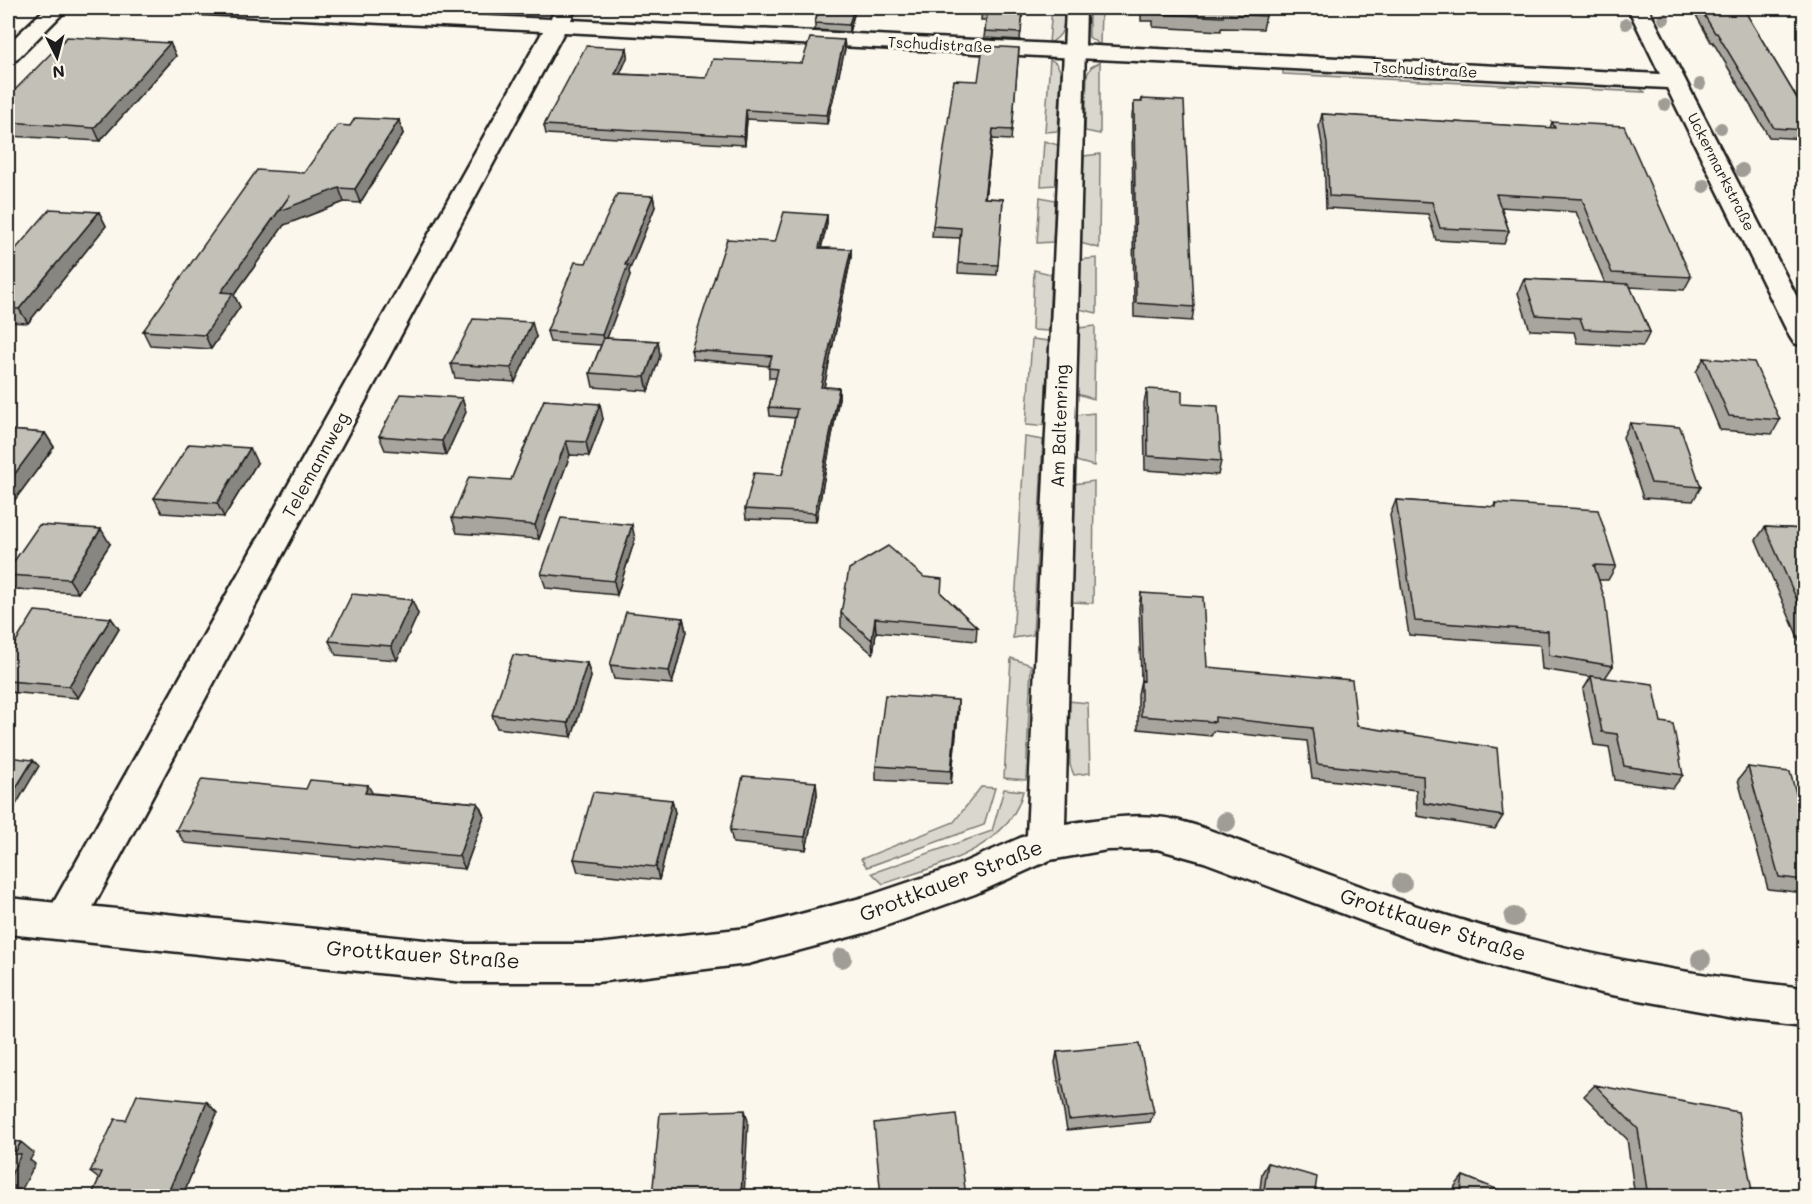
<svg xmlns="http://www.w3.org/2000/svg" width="1812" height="1204" font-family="Mali,sans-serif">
<rect width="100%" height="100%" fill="#fbf7ec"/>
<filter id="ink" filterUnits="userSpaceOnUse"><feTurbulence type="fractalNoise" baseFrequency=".0167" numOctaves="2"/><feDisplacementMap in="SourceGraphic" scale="12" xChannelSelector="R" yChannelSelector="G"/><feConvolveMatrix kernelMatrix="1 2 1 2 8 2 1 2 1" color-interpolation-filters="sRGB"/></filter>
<g filter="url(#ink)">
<path fill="#dad7ce" stroke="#7b7a75" stroke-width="1.5" d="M1052,8H1065C1064,23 1066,36 1049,43Z
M1089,8H1101L1100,45L1089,37Z
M1050,59L1057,64L1061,73L1058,131L1045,132Z
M1100,62V134L1085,131L1087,75L1091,67Z
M1283,67L1636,86L1645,92L1283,74Z
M1044,141L1058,145L1056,185L1041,186Z
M1100,154L1099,248L1080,243L1084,156Z
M1040,197L1055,200L1053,242L1037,243Z
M1097,258V313L1079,309V260Z
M1034,270L1051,274L1049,331L1032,330Z
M1095,326L1094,399L1077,394L1079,328Z
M1032,339L1049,341L1044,424L1038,426L1026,425Z
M1094,413V466L1076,461L1077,415Z
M1025,437L1043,440L1033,635L1013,638Z
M1094,481L1093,603L1071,602L1074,484Z
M1011,658L1031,665L1026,780L1004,778Z
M1068,701L1088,703L1090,773L1074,775L1070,765Z
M981,787L995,788L984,825L867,867L861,859L954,822Z
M1004,789L1023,791C1009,851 934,866 883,884L872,873L992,831Z"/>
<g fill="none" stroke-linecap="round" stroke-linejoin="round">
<defs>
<path id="street" d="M46,8H68L16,60L8,61V44Z
M194,8H320L550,19L557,8H575L571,20L1660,74L1628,8H1648L1804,311V346L1794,343L1790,337L1667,88L564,32L78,935L64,940L50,935L44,922L50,909L543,31L204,14L197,12Z"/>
<path id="secondary" d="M1066,8H1086L1065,824C1095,820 1126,814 1156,817C1186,819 1222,835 1251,846C1312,868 1373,892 1435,912C1554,950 1680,974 1804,988V1026L1750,1020L1601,993L1520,973L1435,948L1204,862L1157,849L1107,850L1050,860L975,894L868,932L748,964L597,982H464L8,934V898L464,944H597L748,928L868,896L951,868L1027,835Z"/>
</defs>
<use href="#street" stroke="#1c1c1c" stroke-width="5"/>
<use href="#secondary" stroke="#1c1c1c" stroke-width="5"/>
<use href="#street" fill="#fbf7ec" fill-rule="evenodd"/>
<use href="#secondary" fill="#fbf7ec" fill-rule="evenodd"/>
</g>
<g fill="#a09d97">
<circle cx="1664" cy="19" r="6"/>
<circle cx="1626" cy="24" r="6"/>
<circle cx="1700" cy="84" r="6"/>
<circle cx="1665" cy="105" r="6"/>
<circle cx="1721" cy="128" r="6"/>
<circle cx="1742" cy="170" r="7"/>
<circle cx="1704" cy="186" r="7"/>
<circle cx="1226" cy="822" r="10"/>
<circle cx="1402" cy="883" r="10"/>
<circle cx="1514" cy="917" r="10"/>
<circle cx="842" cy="958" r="10"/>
<circle cx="1701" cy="959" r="10"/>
</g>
<path fill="#a8a59e" stroke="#1c1c1c" stroke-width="1.5" d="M819,8H856L849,32L815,30V23Z
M982,8H1023L1020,40L984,38L986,20H981Z
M1137,8H1265L1266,16L1263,29L1221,28V31L1153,27V21H1141V9Z
M1692,8H1743L1804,110V139L1769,137L1713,42H1711Z
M844,40L845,49L827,124L747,119L745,145L546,134L544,125L627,48L628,56L620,74L706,78L802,63Z
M170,43L176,56L100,141L8,136V97Z
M1019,48L1011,140L992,139L985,198L1003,199L997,275L958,273L960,238L932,237L933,226Z
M1142,99L1194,307L1192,321L1134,317L1132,116L1134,102H1141Z
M1322,114L1550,128L1552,122L1691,277L1684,290L1630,287L1650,332L1643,346L1577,343L1574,332L1530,330L1518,293L1524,279L1605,283L1576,212L1501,207L1509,231L1504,244L1436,240L1428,214L1326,208L1324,156L1319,126Z
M399,120L403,134L360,203L344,202L284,225L234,295L240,307L211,349L150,345L143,331L304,173L350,126Z
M653,196L655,207L629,271L630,276L607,338L658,341L660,356L648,391L593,387L590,373L601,345L550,342L547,331L586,263Z
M99,212L106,226L28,323L8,322V258Z
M827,215V224L821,248L851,249V258L824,387L839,388V398L816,522L746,519L745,509L782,475L795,418L770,416L769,407L776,378H769V366L693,359L691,350L775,242Z
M536,337L515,382L455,378L451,364Z
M1704,358L1780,420L1772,434L1720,430L1696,372Z
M1147,389L1182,404L1221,461L1218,475L1145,470L1144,403Z
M462,398L466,412L446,455L385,450L379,436Z
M544,400L603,419L589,456L570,455L539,539L457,533L452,518L511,480Z
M1630,423L1701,487L1693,501L1643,498L1623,437Z
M8,430L45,433L54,447L14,501L8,500Z
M257,463L224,517L162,513L154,498Z
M1396,500L1494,507L1495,503L1616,566L1608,580H1599L1613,666L1605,678L1661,722L1683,775L1673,788L1615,780L1609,747L1594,745L1583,690L1591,677L1542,669L1540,645L1409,635L1390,515Z
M1765,527L1804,529V651L1756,540Z
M635,539L617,595L546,588L541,574Z
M110,544L78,593L15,589L8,579V570Z
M1141,593L1207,667L1357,726L1503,816L1495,829L1417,816L1416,790L1312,778L1307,741L1213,731L1211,736L1138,729V694L1141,680L1139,607Z
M942,594L977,627L976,641L876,632L873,654L841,627V613Z
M412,600L418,614L397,660L336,655L329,641Z
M111,618L119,629L78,698L8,692V654Z
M683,618L686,632L672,684L614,679L610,665Z
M587,663L591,677L572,737L497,728L492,715Z
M958,714L951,784L876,780V766Z
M1748,767L1798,800L1804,801V893L1768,889L1738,780Z
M816,782L817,795L806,850L733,843L730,830Z
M372,793L478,803L484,816L465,869L185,843L176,830Z
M672,800L675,813L659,880L578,872L574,859Z
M1057,1052L1154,1112L1150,1122L1067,1130L1055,1063Z
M1595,1085L1753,1197H1635L1627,1139L1584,1096Z
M207,1102L217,1113L182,1197H91L99,1179L90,1172L126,1120Z
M1268,1163L1314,1197H1259L1262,1173Z
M1463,1176L1516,1197H1453L1455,1186Z"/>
<path fill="#888681" stroke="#1c1c1c" stroke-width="1.5" d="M854,8H856L849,32V25Z
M844,40L845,49L827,124V115Z
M170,43L176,56L100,141L94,128Z
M627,48L628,56L616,83L615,74Z
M746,110L747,119L745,145L744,136Z
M399,120L403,134L360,203L355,189Z
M993,129L992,139L984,208V198Z
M339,188L344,202L284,225L234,295L240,307L211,349L205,335L221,292L290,195Z
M653,196L655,207L629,271L630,276L604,346L602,335L625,265Z
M99,212L106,226L28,323L19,309Z
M827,215V224L819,257V248Z
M851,249V258L822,397L821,387Z
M532,322L536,337L515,382L511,368Z
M658,341L660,356L648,391L645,377Z
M839,388V398L816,522L815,513Z
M462,398L466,412L446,455L442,441Z
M600,404L603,419L589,456L586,442Z
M45,433L54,447L14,501L8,491V483Z
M566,441L570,455L539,539L535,525Z
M250,448L257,463L224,517L217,503Z
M632,525L635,539L617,595L614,581Z
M101,529L110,544L78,593L69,579Z
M412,600L418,614L397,660L391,646Z
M111,618L119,629L78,698L69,686Z
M683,618L686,632L672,684L669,671Z
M875,618L876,632L873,654L872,640Z
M587,663L591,677L572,737L568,723Z
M958,700V714L951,784V771Z
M33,760L39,766L8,818V801Z
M816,782L817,795L806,850L805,837Z
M368,785L375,798L365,793Z
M672,800L675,813L659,880L656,867Z
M478,803L484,816L465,869L459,856Z
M207,1102L217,1113L182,1197H166Z
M745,1110L748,1121L744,1197H741Z
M21,1142L34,1153L30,1160L35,1164L18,1197H8V1181L14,1154Z"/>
<path fill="#c3c0b8" stroke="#1c1c1c" stroke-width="1.5" d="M819,8H854L849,25L815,23Z
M982,8H1023L1021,33L985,31L987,13H981Z
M1143,8H1265L1266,16L1223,14V17L1155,14V8Z
M1700,8H1743L1804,110V130L1774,128L1717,33H1715Z
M67,37L170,43L94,128L8,122V97Z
M810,38L844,40L827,115L746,110L744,136L544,125L586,46L627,48L615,74L706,78L713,59L802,63Z
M983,46L1019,48L1012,130L993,129L984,198L1003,199L998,265L958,263L961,228L933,226L954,80L978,81Z
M1142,99L1184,101L1194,307L1136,303L1134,102H1142Z
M1322,114L1555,128L1552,122L1624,126L1691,277L1612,273L1582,199L1496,194L1509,231L1440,228L1432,202L1329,196L1327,144Z
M355,118L399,120L355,189L339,188L279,211L290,195L221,292L233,293L205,335L143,331L257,170L304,173L338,125L350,126Z
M617,194L653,196L625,265H628L602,335L547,331L575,262L586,263Z
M50,209L99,212L19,309L8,308V258Z
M784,212L827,215L819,248L851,249L821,387L839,388L815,513L745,509L754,473L782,475L797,409L769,407L778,369L768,368L772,356L691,350L727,239L775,242Z
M1524,279L1629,284L1650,332L1584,329L1580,318L1536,315Z
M473,319L532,322L511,368L451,364Z
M604,338L658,341L645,377L590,373Z
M1704,358L1754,362L1780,420L1729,416Z
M1147,389L1182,391V404L1218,406L1221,461L1148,456Z
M401,394L462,398L442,441L379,436Z
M544,400L600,404L586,442L566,441L535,525L452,518L469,477L511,480Z
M1630,423L1680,427L1701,487L1651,483Z
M8,430L45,433L8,483Z
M189,444L250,448L217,503L154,498Z
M1396,500L1496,507L1495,503L1598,510L1616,566L1594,565L1605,600L1613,666L1549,655L1548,631L1415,621Z
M561,518L632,525L614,581L541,574Z
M39,525L101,529L69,579L8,575V570Z
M1765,527L1804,529V616Z
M888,546L924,577L942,579L941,593L977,627L875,618L872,640L841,613L849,569Z
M1141,593L1203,597L1207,667L1352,680L1357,726L1497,748L1503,816L1424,803L1423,776L1317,764L1312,728L1215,717V722L1141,716V680L1144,681Z
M352,594L412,600L391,646L329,641Z
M35,611L111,618L69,686L8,681V654Z
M626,612L683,618L669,671L610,665Z
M513,655L587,663L568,723L492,715Z
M1591,676L1653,684L1661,722L1673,724L1683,775L1624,766L1617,734L1602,732Z
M885,695L958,700L951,771L876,766Z
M8,757L33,760L8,801Z
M1748,767L1790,772L1798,800L1804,801V880L1779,877Z
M743,776L816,782L805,837L730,830Z
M202,779L306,789L310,780L368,785L365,793L478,803L459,856L176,830Z
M593,792L672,800L656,867L574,859Z
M1139,1044L1154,1112L1069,1120L1057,1052Z
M1595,1085L1738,1112L1753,1197H1648L1638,1129Z
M137,1095L207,1102L166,1197H91L102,1172H90L115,1119L126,1120Z
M745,1110L741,1197H652L660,1113Z
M956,1114L966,1197H881L874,1123Z
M8,1141L21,1142L14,1154H21L8,1181Z
M1268,1163L1317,1177L1314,1197H1263Z
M1463,1176L1516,1197H1460Z
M343,1192L379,1197H341Z"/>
</g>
<g text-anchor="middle" stroke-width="6" stroke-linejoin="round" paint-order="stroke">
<g font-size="15" fill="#1c1c1c" stroke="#fbf7ec">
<text transform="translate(940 45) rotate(3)" y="5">Tschudistraße</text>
<text transform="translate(1425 70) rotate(3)" y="5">Tschudistraße</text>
<text transform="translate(1721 172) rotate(63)" y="5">Uckermarkstraße</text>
</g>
<g font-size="18" fill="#1c1c1c" stroke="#fbf7ec">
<text transform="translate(1060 426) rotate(-88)" y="6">Am Baltenring</text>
<text transform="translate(316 465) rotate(-61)" y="6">Telemannweg</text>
</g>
<g font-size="21" fill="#1c1c1c" stroke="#fbf7ec">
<text transform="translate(951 881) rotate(-21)" y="7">Grottkauer Straße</text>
<text transform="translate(1433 925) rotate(18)" y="7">Grottkauer Straße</text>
<text transform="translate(423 955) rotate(4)" y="7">Grottkauer Straße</text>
</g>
</g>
<rect width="1812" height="1204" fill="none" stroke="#fbf7ec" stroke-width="30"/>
<rect x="15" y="15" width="1782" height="1174" fill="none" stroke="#1c1c1c" stroke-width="2" filter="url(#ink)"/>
<g transform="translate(57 57) rotate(174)" stroke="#fbf7ec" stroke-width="4.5" paint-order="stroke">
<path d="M0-4.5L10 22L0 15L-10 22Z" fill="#1c1c1c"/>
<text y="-9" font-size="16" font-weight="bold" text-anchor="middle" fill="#1c1c1c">N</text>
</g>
</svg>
